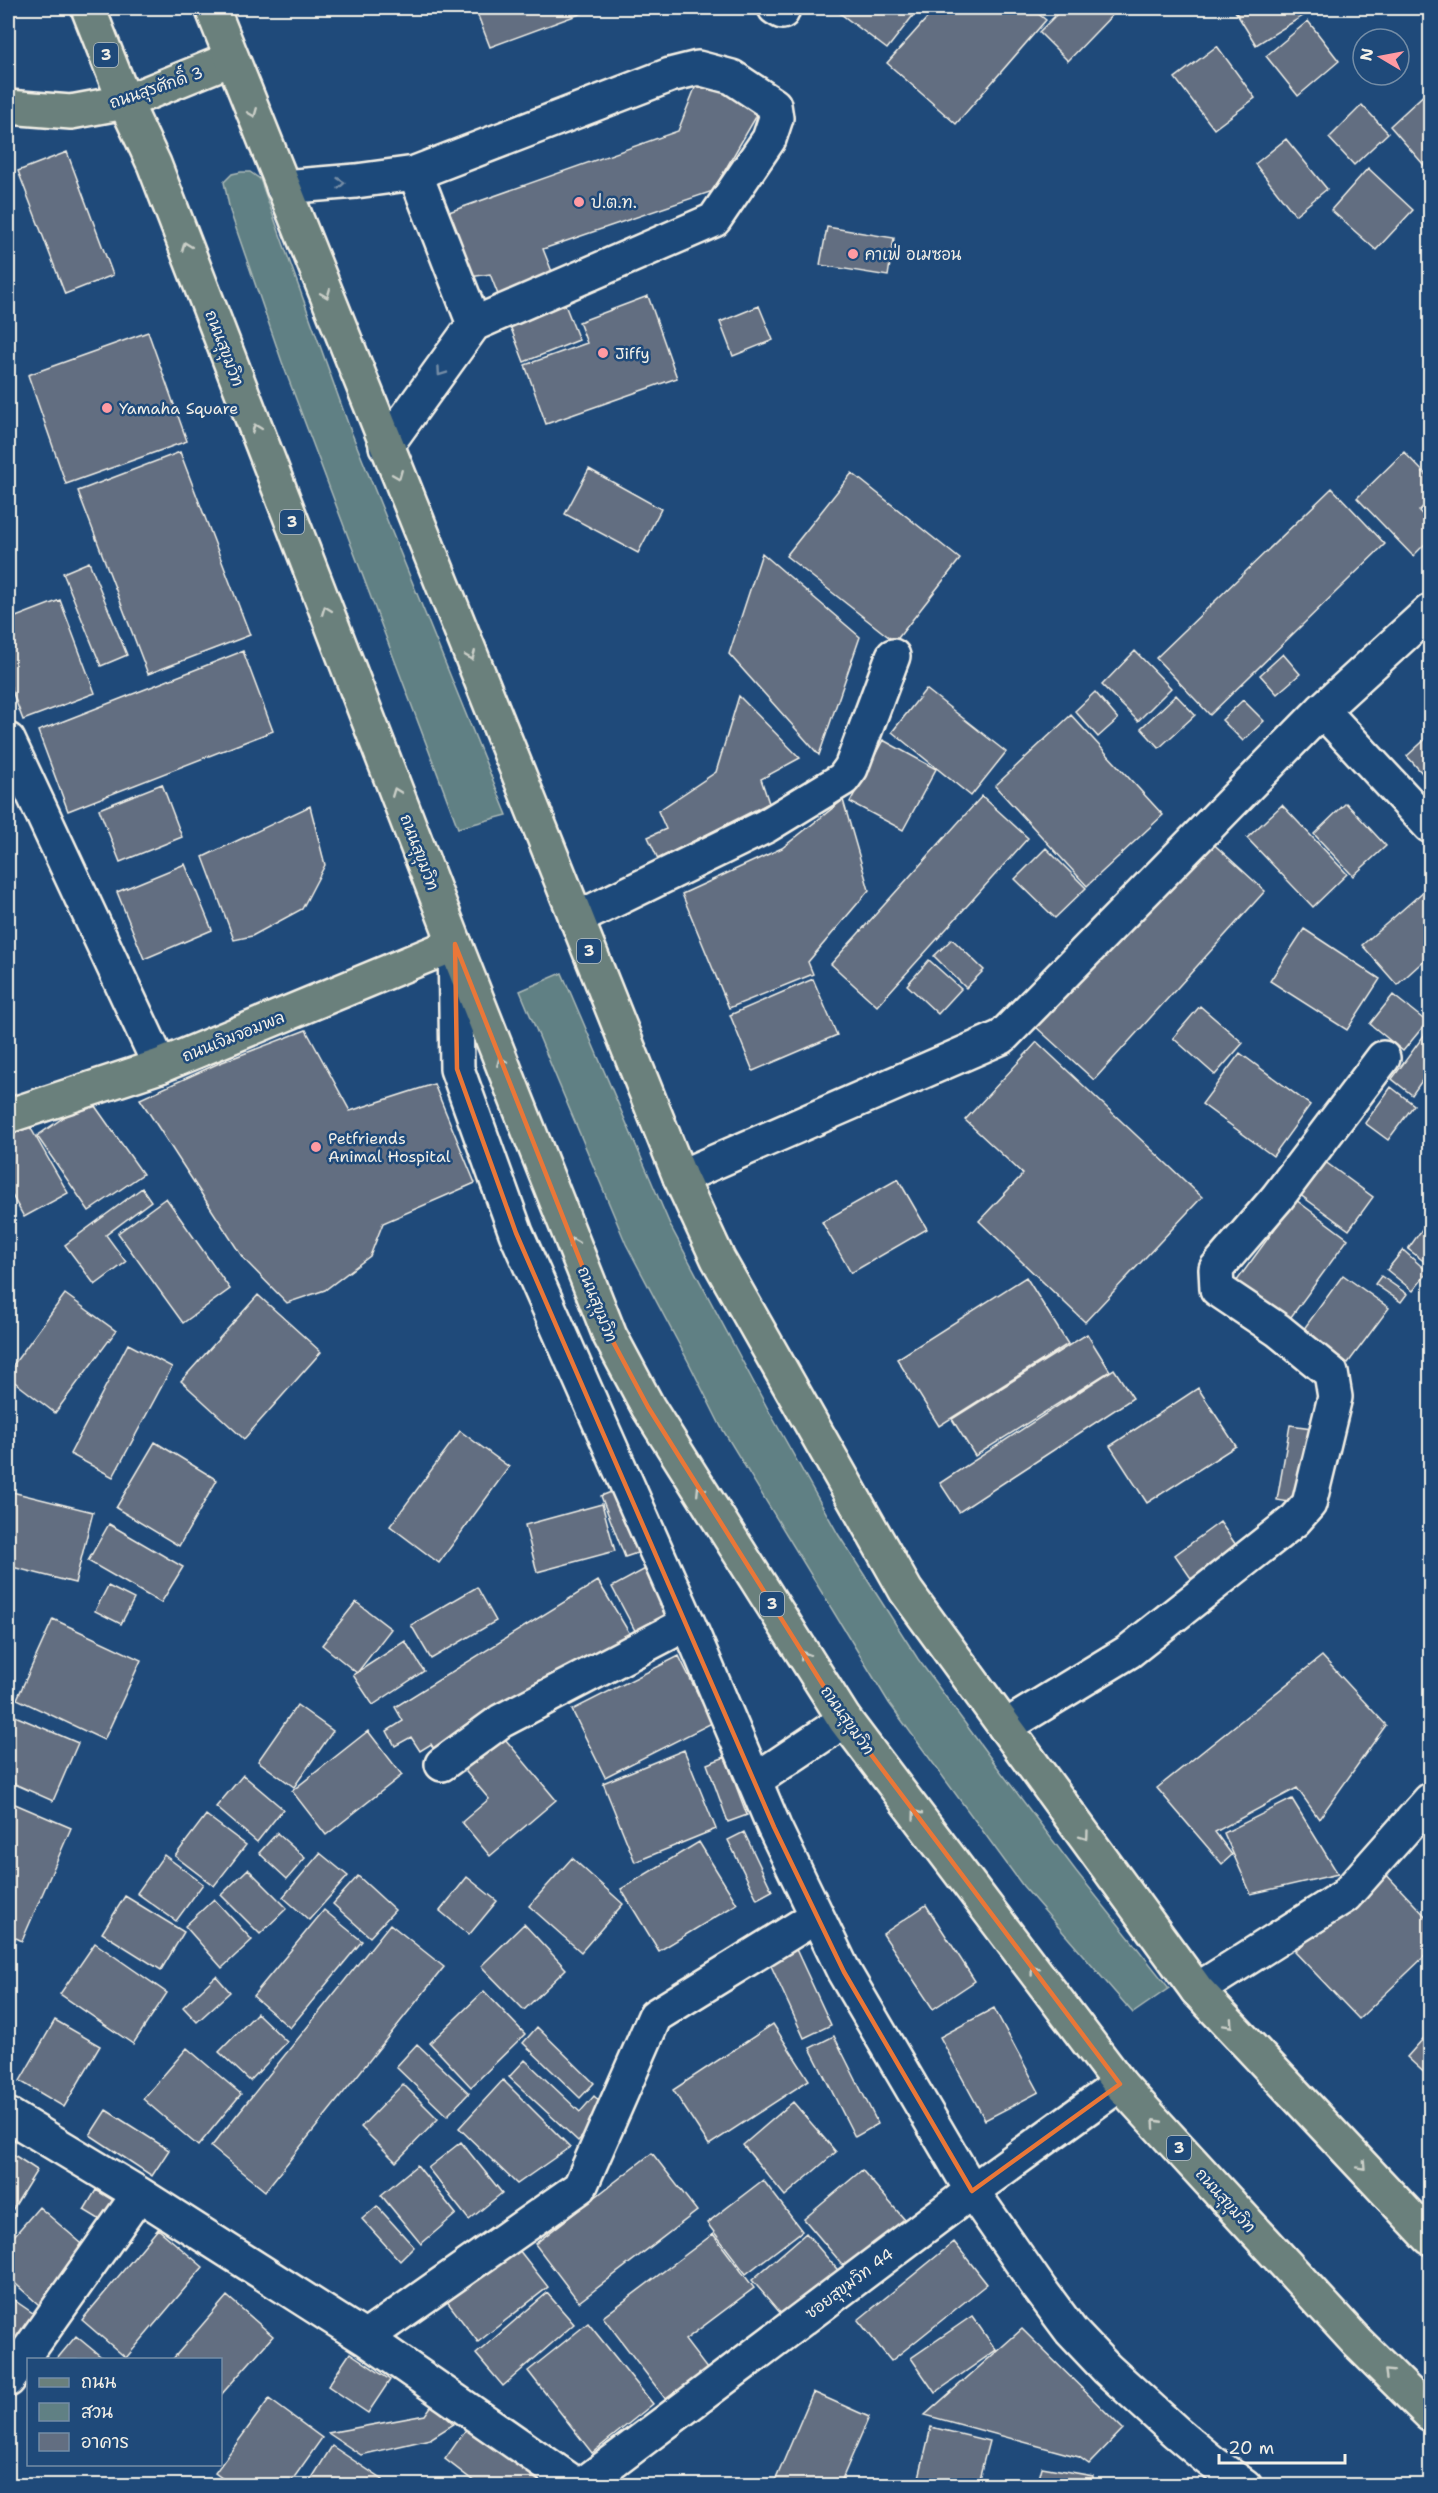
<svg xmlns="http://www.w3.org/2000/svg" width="1438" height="2493" font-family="'Shantell Sans','Playpen Sans Thai',sans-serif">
<rect width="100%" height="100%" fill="#1f4a7a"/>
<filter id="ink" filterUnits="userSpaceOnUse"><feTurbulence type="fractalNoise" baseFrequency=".0167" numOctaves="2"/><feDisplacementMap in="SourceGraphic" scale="12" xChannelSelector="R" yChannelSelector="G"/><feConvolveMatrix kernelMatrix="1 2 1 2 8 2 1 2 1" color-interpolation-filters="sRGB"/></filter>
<g filter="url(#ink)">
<path fill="#608084" stroke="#aab8b6" stroke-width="1.5" d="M241,172H250L260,179L350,429L507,815L458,828L282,362L230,211L224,182L232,174Z
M562,973L671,1227L770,1413L838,1534L918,1659L986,1752L1076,1871L1169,1988L1133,2013L1023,1886L889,1703L721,1427L689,1363L626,1244L520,991Z"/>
<path fill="#626e81" stroke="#f4f1e8" stroke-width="1.5" d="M475,8H596L490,47Z
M833,8H919L887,49Z
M936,8H1031L1046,20L956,124L887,63Z
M1063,8H1119L1068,61L1039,32Z
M1241,8H1302L1306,14L1256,45L1235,11Z
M1308,21L1339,61L1298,96L1266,56Z
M1217,46L1255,98L1214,129L1175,78Z
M708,55L771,91L713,191L543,249L579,340L524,362L490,274L470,277L446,213L678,131Z
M1430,89V172L1390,126Z
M1362,105L1388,133L1354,165L1329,138Z
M1286,139L1327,189L1295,215L1255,164Z
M67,152L113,275L65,294L18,171Z
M1368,168L1413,210L1376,250L1331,210Z
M827,227L894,238L888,276L820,265Z
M648,296L677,378L546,424L525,365L587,343L579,322Z
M759,306L773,340L733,356L720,322Z
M148,332L187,441L66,484L28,375Z
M180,452L250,635L148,674L78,491Z
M1404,452L1430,479V499L1419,511L1430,523V539L1413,556L1357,498Z
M589,469L661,509L638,553L565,514Z
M852,473L960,559L895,642L786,556Z
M1332,488L1385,544L1210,715L1156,658Z
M762,553L860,637L819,755L729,654Z
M89,562L127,655L101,666L63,573Z
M60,600L95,693L23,720L8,680V620Z
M243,651L273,731L68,811L38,731Z
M1135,651L1171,688L1138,721L1102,685Z
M1283,654L1300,674L1277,694L1260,675Z
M926,689L1006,752L971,796L892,732Z
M1095,692L1118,719L1098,737L1075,711Z
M1176,695L1195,715L1159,748L1141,728Z
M739,696L800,758L761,779L769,803L658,859L648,837L666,829L658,811L716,772Z
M1243,700L1264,721L1243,741L1222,720Z
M1071,715L1163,815L1087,886L995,786Z
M1430,735V782L1407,756Z
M883,740L936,769L903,830L850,802Z
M162,784L182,837L120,862L99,809Z
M982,796L1028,838L877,1006L831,964Z
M843,800L869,890L808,962L813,974L729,1008L682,894L782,848Z
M1346,803L1386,846L1353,876L1314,834Z
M1282,805L1347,874L1313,907L1247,838Z
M310,806L325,865L302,909L252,936L234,940L203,857Z
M1207,838L1265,891L1094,1080L1036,1027Z
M1046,848L1086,888L1055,918L1015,879Z
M185,864L212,930L144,959L117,892Z
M1425,890L1430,896V955L1397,985L1362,945Z
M1304,929L1380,979L1347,1030L1270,981Z
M952,939L984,970L966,988L934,956Z
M929,960L961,989L938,1014L907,985Z
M813,979L837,1035L753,1071L730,1015Z
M1393,995L1427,1022L1403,1051L1370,1024Z
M1200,1006L1243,1043L1215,1075L1173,1038Z
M1430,1027V1085L1423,1079L1412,1095L1392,1079Z
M306,1030L350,1111L434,1084L475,1183L383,1223L370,1256L325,1290L287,1303L243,1258L140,1099L217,1064Z
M1037,1042L1202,1197L1085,1322L979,1221L1023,1174L965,1120Z
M1240,1053L1310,1105L1273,1156L1202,1104Z
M1391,1087L1414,1105L1388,1140L1365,1123Z
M90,1099L143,1174L89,1211L37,1136Z
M26,1120L68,1193L24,1217L8,1188V1131Z
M1324,1161L1373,1197L1349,1230L1299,1194Z
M898,1179L927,1229L851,1273L822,1222Z
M142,1188L151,1201L106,1235L126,1262L95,1285L65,1245Z
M166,1198L230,1289L183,1323L118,1233Z
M1296,1200L1348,1239L1288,1321L1236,1282Z
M1430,1218V1266L1408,1249Z
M1403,1250L1428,1272L1413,1291L1387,1270Z
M1343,1275L1389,1308L1348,1363L1303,1330Z
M1381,1276L1407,1294L1401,1302L1375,1284Z
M1026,1277L1068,1344L939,1426L897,1359Z
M65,1294L116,1331L55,1413L8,1377V1372Z
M258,1295L321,1352L244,1439L181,1381Z
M1087,1334L1110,1371L975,1456L952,1419Z
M128,1344L172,1367L113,1477L70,1454Z
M1114,1369L1133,1398L959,1512L940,1483Z
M1198,1388L1236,1446L1147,1503L1110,1446Z
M1290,1425L1319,1429L1306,1505L1277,1500Z
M460,1431L509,1467L439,1563L390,1526Z
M155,1442L217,1480L179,1546L116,1508Z
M619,1489L643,1551L625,1557L601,1496Z
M8,1491L93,1512L75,1583L8,1566Z
M602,1504L615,1551L537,1572L525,1525Z
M1220,1522L1243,1555L1197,1587L1175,1555Z
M109,1524L183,1567L161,1603L88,1561Z
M649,1567L676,1618L639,1638L612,1587Z
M598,1581L630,1634L437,1754L431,1744L420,1751L411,1737L395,1746L387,1731L403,1721L395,1707Z
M108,1586L134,1599L121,1624L95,1611Z
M477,1587L496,1621L431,1659L411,1625Z
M356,1602L391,1629L357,1673L322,1645Z
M53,1619L141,1660L104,1740L17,1699Z
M405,1641L424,1671L373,1705L353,1675Z
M679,1656L712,1723L605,1777L572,1710Z
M1322,1656L1386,1725L1319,1819L1297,1788L1215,1832L1232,1855L1222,1864L1157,1788Z
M297,1705L333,1731L294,1787L258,1761Z
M8,1713L78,1743L53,1801L8,1781Z
M495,1727L556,1800L490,1856L462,1822L489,1799L456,1760Z
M368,1731L402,1775L326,1835L292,1791Z
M684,1750L716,1829L635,1862L603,1783Z
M725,1757L747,1815L728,1822L707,1764Z
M243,1775L283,1809L257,1842L216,1807Z
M1292,1799L1338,1874L1251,1894L1224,1833Z
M8,1801L71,1828L22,1941L8,1934V1892L10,1887L8,1886Z
M206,1815L246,1845L214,1886L175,1856Z
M744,1832L772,1891L757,1899L728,1840Z
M277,1833L305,1858L287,1879L259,1853Z
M699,1842L737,1904L659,1951L621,1889Z
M320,1853L348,1876L309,1920L283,1897Z
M164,1855L203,1884L176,1921L137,1893Z
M572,1858L623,1904L581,1952L529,1906Z
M248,1869L287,1908L260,1934L221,1895Z
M1381,1869L1430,1921V1951L1359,2019L1295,1952Z
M358,1876L395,1910L370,1937L333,1904Z
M467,1877L497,1901L469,1935L440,1911Z
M125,1896L184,1932L161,1970L102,1933Z
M214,1899L252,1940L222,1968L185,1926Z
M926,1905L975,1981L933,2009L883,1934Z
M324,1910L362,1941L290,2028L253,1996Z
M390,1924L444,1967L265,2191L211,2147Z
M524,1924L566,1969L524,2010L481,1966Z
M95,1943L167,1993L133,2044L60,1994Z
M794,1945L831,2025L804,2038L767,1957Z
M216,1976L230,1992L197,2022L183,2007Z
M484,1991L525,2034L471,2087L430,2043Z
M994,2008L1039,2092L985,2120L940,2037Z
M257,2013L287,2042L250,2081L219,2052Z
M55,2020L100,2046L64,2107L20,2081Z
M773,2024L809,2080L709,2145L673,2090Z
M537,2027L594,2083L580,2098L523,2043Z
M1430,2031V2078L1407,2057Z
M834,2036L878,2124L855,2137L810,2048Z
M417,2044L469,2093L447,2116L396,2067Z
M187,2048L241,2094L198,2146L143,2099Z
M525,2060L580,2112L594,2096L608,2109L578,2141L509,2077Z
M503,2080L570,2147L517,2184L459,2128Z
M403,2084L438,2119L396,2162L361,2127Z
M793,2102L836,2152L785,2196L743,2145Z
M106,2110L169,2150L152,2176L90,2135Z
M461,2142L502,2193L469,2220L428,2168Z
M8,2151L37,2170L8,2217Z
M652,2153L697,2211L579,2302L535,2244Z
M417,2165L456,2214L421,2244L381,2195Z
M862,2170L905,2220L847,2270L804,2219Z
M763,2180L802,2231L746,2274L707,2223Z
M96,2190L124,2207L112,2227L84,2210Z
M377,2206L414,2247L400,2261L362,2219Z
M39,2207L88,2249L39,2305L8,2277V2243Z
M158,2229L203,2267L126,2358L82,2320Z
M806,2233L842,2275L788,2322L752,2280Z
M713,2234L754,2288L685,2340L711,2374L670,2405L603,2317Z
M512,2241L548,2287L478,2342L442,2295Z
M954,2242L987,2284L891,2361L858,2320Z
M547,2293L574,2324L503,2386L476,2354Z
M8,2296L40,2318L15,2354L8,2349Z
M227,2296L273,2336L220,2396V2360H172Z
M972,2316L996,2350L935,2393L911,2358Z
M588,2323L653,2404L592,2453L528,2371Z
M1022,2329L1123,2429L1089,2464L1079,2457L925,2415Z
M76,2336L105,2360H56Z
M350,2353L390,2380L368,2413L328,2386Z
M813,2392L869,2417L839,2486H773Z
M269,2399L322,2438L288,2486H233L215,2473Z
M432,2405L454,2424L430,2439L361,2455L328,2433L425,2415Z
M931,2427L989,2441L977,2486H917Z
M467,2428L546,2486H480L445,2459Z
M332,2446L383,2480L379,2486H307Z
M1042,2467L1093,2476V2486H1037Z"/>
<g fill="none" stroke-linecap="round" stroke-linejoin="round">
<defs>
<path id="minor" d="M775,8L782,12
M415,173L474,324
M283,187L356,181L415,173L670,75L698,68L732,77L774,105L776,118L769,139L714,220L474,324L386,446
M1322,710L1430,826
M8,740L160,1066
M576,919L766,826L843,779L851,768L893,656
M455,945L457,1069L516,1233L688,1623L774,1827L844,1972L972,2191L1039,2288L1071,2331L1107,2369L1176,2432L1212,2462L1245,2486
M680,1177L1002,1037L1322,710L1430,611
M1005,1727L1128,1652L1295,1520L1309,1504L1335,1397L1331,1373L1278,1330L1217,1289L1216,1269L1277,1198L1383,1058
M442,1764L501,1721L688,1623
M754,1781L845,1720
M1197,1990L1345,1896L1430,1800
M8,2115L139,2194L365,2338L578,2486
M365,2338L580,2187L655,2016L817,1916
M8,2380L139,2194
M581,2486L972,2191L1120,2084"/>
<path id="major" d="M8,107L71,112L125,102L231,59
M8,1116L160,1066L455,944"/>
<path id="highway" d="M88,8L125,102L154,164L455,944L610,1336L648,1407L845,1720L1120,2084L1357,2342L1430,2414
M212,8L680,1177L718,1259L906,1591L1197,1990L1430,2238"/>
</defs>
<use href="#minor" stroke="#f4f1e8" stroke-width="38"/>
<use href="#major" stroke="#f4f1e8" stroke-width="38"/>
<use href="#highway" stroke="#f4f1e8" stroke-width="38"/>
<use href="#minor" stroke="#1f4a7a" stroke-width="33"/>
<use href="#major" stroke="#6a807c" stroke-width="33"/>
<use href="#highway" stroke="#6a807c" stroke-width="33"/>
</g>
<defs><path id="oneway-chevron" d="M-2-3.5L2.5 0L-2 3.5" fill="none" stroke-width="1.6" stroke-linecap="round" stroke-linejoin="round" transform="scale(1.5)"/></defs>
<g stroke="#cbcfc8">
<use href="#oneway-chevron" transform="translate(253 113) rotate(68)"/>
<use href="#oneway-chevron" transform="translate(186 246) rotate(-111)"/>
<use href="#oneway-chevron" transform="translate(326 294) rotate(68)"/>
<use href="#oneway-chevron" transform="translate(256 428) rotate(-111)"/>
<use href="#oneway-chevron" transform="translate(398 475) rotate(68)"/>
<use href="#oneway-chevron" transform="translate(326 610) rotate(-111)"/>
<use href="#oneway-chevron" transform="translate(471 656) rotate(68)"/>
<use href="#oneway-chevron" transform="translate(396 792) rotate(-111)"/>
<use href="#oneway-chevron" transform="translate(501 1061) rotate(-112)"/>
<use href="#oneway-chevron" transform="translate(573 1242) rotate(-112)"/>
<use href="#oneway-chevron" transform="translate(700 1490) rotate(-122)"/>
<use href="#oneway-chevron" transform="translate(804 1655) rotate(-122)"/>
<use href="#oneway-chevron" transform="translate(916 1814) rotate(-127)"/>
<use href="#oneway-chevron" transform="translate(1085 1836) rotate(54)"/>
<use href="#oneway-chevron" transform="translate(1034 1970) rotate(-127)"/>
<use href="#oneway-chevron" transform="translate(1229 2024) rotate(47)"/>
<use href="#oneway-chevron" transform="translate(1156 2123) rotate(-132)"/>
<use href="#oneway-chevron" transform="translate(1362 2166) rotate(47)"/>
<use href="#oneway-chevron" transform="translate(1388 2373) rotate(-136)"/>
</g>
<g stroke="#748da6">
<use href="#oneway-chevron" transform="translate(341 183) rotate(-5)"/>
<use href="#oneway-chevron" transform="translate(441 372) rotate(125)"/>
</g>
</g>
<path fill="none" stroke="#ea7738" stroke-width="4.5" stroke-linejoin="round" d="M455,944L610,1336L648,1407L845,1720L1120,2084L972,2191L844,1972L774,1827L516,1233L457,1069Z"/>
<g fill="#ff9aa2" stroke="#1f4a7a" stroke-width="2">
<circle cx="579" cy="202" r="6"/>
<circle cx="853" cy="254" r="6"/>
<circle cx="603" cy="353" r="6"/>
<circle cx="107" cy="408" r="6"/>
<circle cx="316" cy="1147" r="6"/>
</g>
<g text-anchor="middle" stroke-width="5" stroke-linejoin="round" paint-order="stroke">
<g fill="#1f4a7a" stroke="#b4bfc7" stroke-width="1.5">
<rect x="94" y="43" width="24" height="24" rx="4.5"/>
<rect x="280" y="510" width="24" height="24" rx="4.5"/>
<rect x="577" y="939" width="24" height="24" rx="4.5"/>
<rect x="760" y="1592" width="24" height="24" rx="4.5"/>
<rect x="1167" y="2136" width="24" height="24" rx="4.5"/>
</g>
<g font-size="15" font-weight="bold" fill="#f4f1e8">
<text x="106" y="60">3</text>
<text x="292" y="527">3</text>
<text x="589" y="956">3</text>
<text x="772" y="1609">3</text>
<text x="1179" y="2153">3</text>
</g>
<g font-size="16" fill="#f4f1e8" stroke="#1f4a7a">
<text transform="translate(156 87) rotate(-19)" y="6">ถนนสุรศักดิ์ 3</text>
<text transform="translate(225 348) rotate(69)" y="6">ถนนสุขุมวิท</text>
<text transform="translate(420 852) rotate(69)" y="6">ถนนสุขุมวิท</text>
<text transform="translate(233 1036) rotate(-22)" y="6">ถนนเจิมจอมพล</text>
<text transform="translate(598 1304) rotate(68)" y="6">ถนนสุขุมวิท</text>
<text transform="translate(848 1720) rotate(55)" y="6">ถนนสุขุมวิท</text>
<text transform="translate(1226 2200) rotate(48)" y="6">ถนนสุขุมวิท</text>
<text transform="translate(849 2283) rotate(-37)" y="6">ซอยสุขุมวิท 44</text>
</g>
<g font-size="16" fill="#f4f1e8" stroke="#1f4a7a" text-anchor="start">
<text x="591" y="208">ป.ต.ท.</text>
<text x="865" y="260">คาเฟ่ อเมซอน</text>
<text x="615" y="359">Jiffy</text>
<text x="119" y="414">Yamaha Square</text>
<text x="328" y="1144">Petfriends<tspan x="328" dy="18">Animal Hospital</tspan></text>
</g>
</g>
<rect width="1438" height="2493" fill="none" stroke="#1f4a7a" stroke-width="30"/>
<rect x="15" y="15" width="1408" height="2463" fill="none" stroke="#f4f1e8" stroke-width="2" filter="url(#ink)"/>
<rect x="27" y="2358" width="195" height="108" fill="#1f4a7a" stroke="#748da6" stroke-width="1.5"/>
<rect x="39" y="2378" width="30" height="9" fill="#6a807c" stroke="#748da6" stroke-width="1.5"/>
<text x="81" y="2388" font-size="18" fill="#f4f1e8">ถนน</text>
<rect x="39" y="2403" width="30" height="18" fill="#608084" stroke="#748da6" stroke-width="1.5"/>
<text x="81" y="2418" font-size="18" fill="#f4f1e8">สวน</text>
<rect x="39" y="2433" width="30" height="18" fill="#626e81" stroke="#748da6" stroke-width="1.5"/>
<text x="81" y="2448" font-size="18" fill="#f4f1e8">อาคาร</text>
<g transform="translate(1381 57) rotate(280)"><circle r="28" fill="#1f4a7a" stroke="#748da6" stroke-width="1.5"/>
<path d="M0-4.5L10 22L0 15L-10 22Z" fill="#ff9aa2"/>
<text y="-9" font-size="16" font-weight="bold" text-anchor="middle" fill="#f4f1e8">N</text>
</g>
<path d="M1219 2454v9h126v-9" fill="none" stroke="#f4f1e8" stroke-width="3"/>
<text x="1228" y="2454" font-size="18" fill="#f4f1e8" stroke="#1f4a7a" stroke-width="4.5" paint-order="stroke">20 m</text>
</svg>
